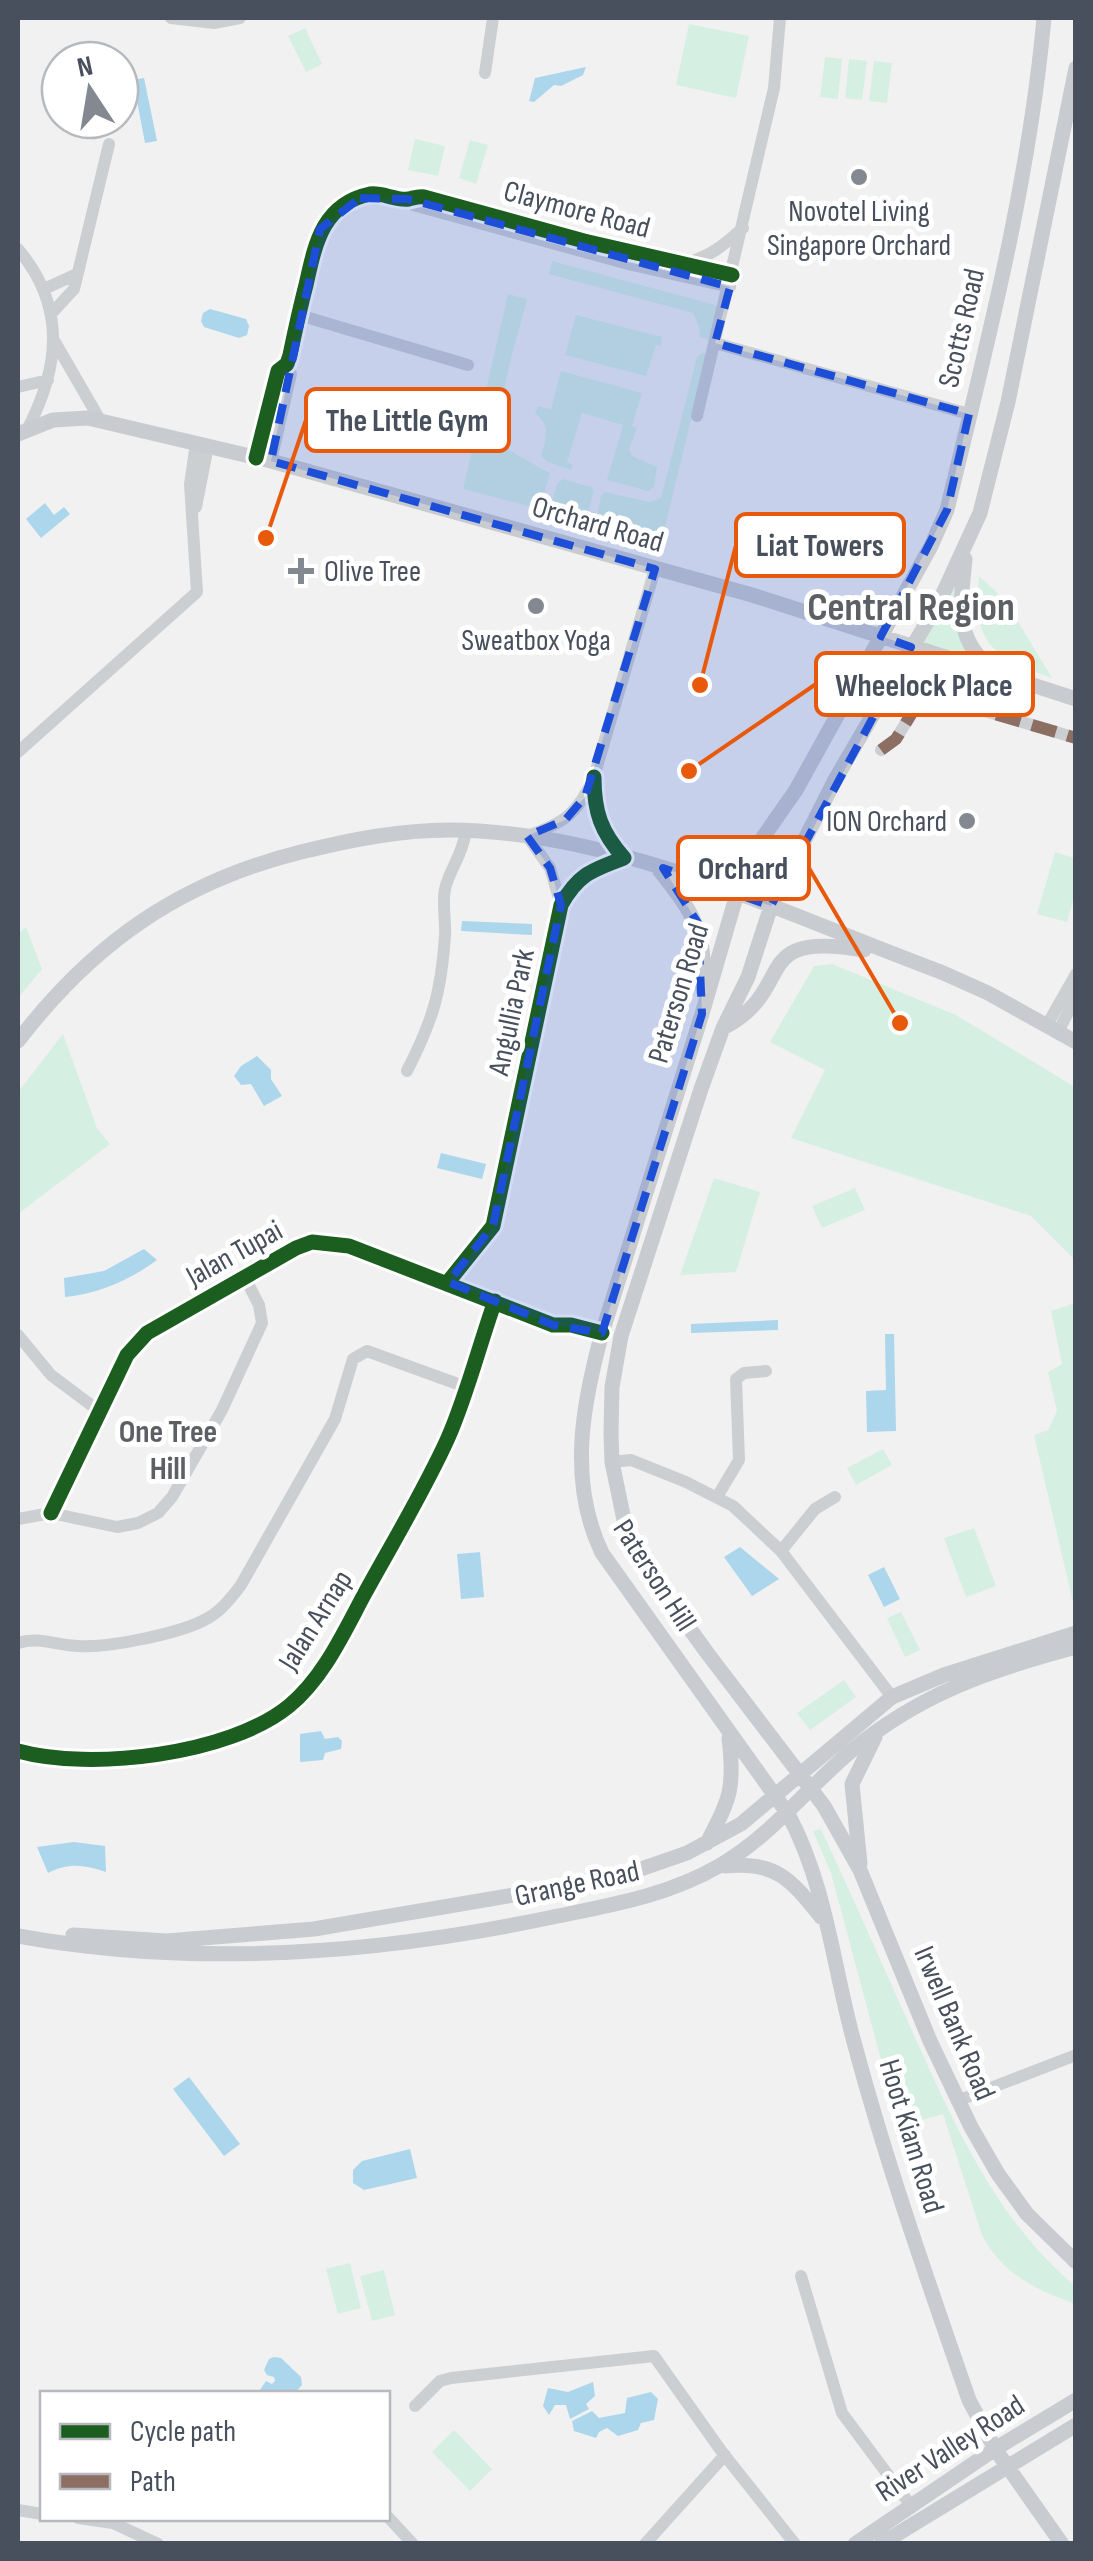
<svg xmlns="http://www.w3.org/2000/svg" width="1093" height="2561" font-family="'Sofia Sans Condensed',sans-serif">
<rect width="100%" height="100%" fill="#f1f1f1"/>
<path fill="#d6efe3" d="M689,24L749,36L736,98L676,85Z
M305,28L322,64L306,72L288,36Z
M825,57L842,59L838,99L820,97Z
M849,59L867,61L862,100L845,98Z
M874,61L892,63L887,103L869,101Z
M415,139L445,146L438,176L408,170Z
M470,140L488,145L476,184L459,178Z
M552,261L719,306L711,340L699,337L700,329L693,313L549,274Z
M508,294L527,299C519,333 491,414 504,445C507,451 542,468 550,473L540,509L463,489Z
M576,315L662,337L661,346L656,345L646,376L565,355Z
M702,353L707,354L662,539L596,523L601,495L605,492L650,502L661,498L697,357Z
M561,371L642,393L632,426L637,428L629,449L632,456L657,467L654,487L648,491L607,480L623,425L582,413L567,462L573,465L571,470L548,462L541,456C546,438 551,426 535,413L538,406L551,409Z
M563,479L591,487L594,490L586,521L550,511L557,484Z
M966,548L964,633L1004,677L911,647Z
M979,576L1005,600L1052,678C992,657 972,644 979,576Z
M1055,852L1075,858V893L1067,922L1037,914Z
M26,927L42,969L18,998V934Z
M832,964L956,1015L1075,1087V1260L1031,1216L791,1138L825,1070L770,1042L814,966Z
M63,1034L97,1128L110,1144L18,1214V1092Z
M714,1178L760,1192L736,1272L680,1275Z
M855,1188L865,1210L822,1228L812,1206Z
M1075,1303H1076L1075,1611L1034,1435L1048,1430L1057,1411L1048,1372L1062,1364L1051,1311Z
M883,1449L892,1465L856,1485L847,1468Z
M974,1528L996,1586L966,1597L944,1538Z
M901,1612L920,1650L905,1657L887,1618Z
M844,1680L856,1697L810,1730L797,1713Z
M821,1829C851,1894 880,1959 909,2024C952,2119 994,2218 1075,2286V2304C1035,2289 1003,2275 982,2235L943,2114L899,2127L831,1873L813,1831Z
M350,2263L361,2308L338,2314L326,2269Z
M384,2270L395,2315L372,2321L360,2276Z
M454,2430L492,2469L470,2491L432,2452Z"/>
<path fill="#acd6ec" d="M586,67L583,75L561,86L554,85L534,102L529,101L535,78Z
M144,78L157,141L145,143L133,80Z
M210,309L246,319L249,326L247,335L239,338L204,327L201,321L203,313Z
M45,503L54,515L64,507L70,514L41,538L26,519Z
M462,921L532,924V935L461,931Z
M257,1056L271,1070V1079L282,1096L264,1106L251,1084L241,1085L234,1076L241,1066Z
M441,1153L486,1164L482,1179L437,1168Z
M144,1249L157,1260C130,1280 98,1294 65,1297L64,1278L104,1271Z
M778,1320V1330L691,1333V1324Z
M885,1334H894L896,1431L867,1432L866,1391L886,1390Z
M740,1547L779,1579L752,1596L724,1557Z
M480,1552L484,1597L461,1599L457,1554Z
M884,1567L900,1599L884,1607L868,1575Z
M321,1731L325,1739L338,1737L342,1741L341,1749L325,1753L323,1760L300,1762V1734Z
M74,1842L105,1846L106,1872C86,1865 68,1862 48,1873L37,1847Z
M189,2077L240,2144L224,2156L173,2089Z
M410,2149L417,2178L364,2190L353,2183V2170L362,2161Z
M274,2357L281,2358L301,2377L302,2385L295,2393H258L266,2381L272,2384L275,2381L274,2377L267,2375L264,2370L269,2359Z
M593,2382L595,2396L586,2404L589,2409L570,2419L566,2405H555L549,2415L543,2406L548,2388L568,2392Z
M651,2392L658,2399L654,2420L641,2423L638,2430L618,2436L607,2428L599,2432L596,2438L574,2431L572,2421L592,2411L599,2418L625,2413L627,2398Z"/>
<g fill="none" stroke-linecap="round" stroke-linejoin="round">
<path stroke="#cccfd2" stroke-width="12" d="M171,18L214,23L240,18
M485,73L493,18
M408,199L413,205L632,265L730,287
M18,249C66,306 60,366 28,428
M685,263C710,257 724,245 743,228
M44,289L77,274
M51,314L74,289L109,144
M299,315L468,365
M55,342L100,420
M715,343L969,414
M18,387L48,380
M697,416L774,88L780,18
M256,458L278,371L287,364L290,355C295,331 300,308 306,285C315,245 322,204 370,194C382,192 396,201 409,199C414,198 418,196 424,197L584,241L732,275
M271,461L291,374L287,364
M196,507L208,446
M881,750L896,739L924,693L1076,738
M18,752L197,592L190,484L196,443
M561,905L550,868L527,836C564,823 578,814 594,777L655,569
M1047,1025L1076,974
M1058,1032L1076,997
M407,1071C433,1020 441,993 445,936C446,921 442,904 445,889C450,868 462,857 466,831
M448,1282L493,1226L561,905C578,874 592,870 624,858C601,832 594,812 594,777
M18,1335L51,1375L99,1411
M612,1462L631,1460L686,1482L733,1506L781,1551L892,1697
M717,1497L739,1460L736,1379L744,1373L766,1371
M51,1513L127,1355L147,1333L296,1248L312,1242L349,1246L553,1325H571L602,1333
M18,1519L51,1513L117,1527L138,1523L158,1513L172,1497L222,1410L262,1323L259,1305L245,1278
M781,1551L815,1509L835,1497
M18,1643C38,1636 58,1646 79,1646C109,1648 183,1633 208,1618C222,1610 231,1598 241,1585L335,1419L353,1359L367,1351L466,1387
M18,1751C90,1771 229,1755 289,1706C324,1677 344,1632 365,1593C393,1542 424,1491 448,1438C467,1395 479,1346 495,1301
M957,2101L1076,2055
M801,2276L842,2413L912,2507
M415,2406L440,2381L451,2378L654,2356L722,2452L795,2544
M18,2510L42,2514
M388,2517L413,2544
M78,2518L113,2523L158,2544
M645,2544L725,2455"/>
<path stroke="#c8cbcf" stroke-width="15" d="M1044,18C1029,184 986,348 947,510L931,546L796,790L759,843L743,873L702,1014L602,1333C582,1406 568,1482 602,1553L788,1814C826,1884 833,1966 854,2042C886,2162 928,2282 969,2400L995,2449L1062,2544
M1076,68L1008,402L980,513L941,598L836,778L771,906L748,977L723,1028L701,1089L621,1336L612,1387L611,1434L612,1462L624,1520L633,1543L655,1581L708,1654L824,1806L860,1870L930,2041L971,2127L998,2174L1027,2214L1076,2262
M18,434L53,420L88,418L271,461L752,595L1076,699
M965,559C961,603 953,641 993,669
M657,867C694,915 706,928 703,990
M723,1028C799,989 746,930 864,950
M18,1041C93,943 180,882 301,852C350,840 399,830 450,830C618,831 787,915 941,972L988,993L1076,1042
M707,1843C730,1798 735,1790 729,1738
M860,1864L852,1784L875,1737
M725,1866C777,1861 791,1880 821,1917
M73,1935L166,1941L314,1929L543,1890L638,1870L687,1853L741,1824L892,1697L944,1675L1076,1633
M18,1936C195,1968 378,1954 553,1917C611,1905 667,1896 719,1866C771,1836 805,1790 850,1752C919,1694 990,1670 1076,1647
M855,2544L995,2449L1076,2400
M881,2544L1076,2425"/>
<path stroke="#8d6e63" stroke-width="12" stroke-dasharray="25 12" stroke-linecap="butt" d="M881,750L896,739L924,693L1076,738"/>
<defs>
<path id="cycleway" d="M256,458L278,371L287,364L290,355C295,331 300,308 306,285C315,245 322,204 370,194C382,192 396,201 409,199C414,198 418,196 424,197L584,241L732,275
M448,1282L493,1226L561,905C578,874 592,870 624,858C601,832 594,812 594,777
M51,1513L127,1355L147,1333L296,1248L312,1242L349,1246L553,1325H571L602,1333
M18,1751C90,1771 229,1755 289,1706C324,1677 344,1632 365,1593C393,1542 424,1491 448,1438C467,1395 479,1346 495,1301"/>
</defs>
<use href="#cycleway" stroke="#fff" stroke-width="21"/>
<use href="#cycleway" stroke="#1b5e20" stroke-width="15"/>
</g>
<path fill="#1d4ed8" fill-opacity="0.2" stroke="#1d4ed8" stroke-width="8" stroke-dasharray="20 12" stroke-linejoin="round" d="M360,198L408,199L730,287L715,343L969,414L947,510L881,636L911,647L771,906L663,868L698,923L702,1014L602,1333L553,1325L448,1282L493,1226L561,905L550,868L527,836L565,820L585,797L655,569L271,461L320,229Z"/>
<g fill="#838891" stroke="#fff" stroke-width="4">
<circle cx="859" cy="177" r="10"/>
<path d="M296 556h10v10h10v10h-10v10h-10v-10h-10v-10h10z"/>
<circle cx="536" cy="606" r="10"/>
<circle cx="967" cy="821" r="10"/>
</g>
<g text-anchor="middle" stroke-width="10" stroke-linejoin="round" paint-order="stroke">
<g font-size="30" fill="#48505d" stroke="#fff">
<text transform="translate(577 209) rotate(15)" y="10">Claymore Road</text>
<text transform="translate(961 328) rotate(-77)" y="10">Scotts Road</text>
<text transform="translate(598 524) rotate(16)" y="10">Orchard Road</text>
<text transform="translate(678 993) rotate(-73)" y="10">Paterson Road</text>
<text transform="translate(511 1012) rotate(-78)" y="10">Angullia Park</text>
<text transform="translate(234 1253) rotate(-29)" y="10">Jalan Tupai</text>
<text transform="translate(655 1575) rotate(57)" y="10">Paterson Hill</text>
<text transform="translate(315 1620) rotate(-58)" y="10">Jalan Arnap</text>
<text transform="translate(577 1883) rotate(-12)" y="10">Grange Road</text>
<text transform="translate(955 2023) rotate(67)" y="10">Irwell Bank Road</text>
<text transform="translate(912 2136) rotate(73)" y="10">Hoot Kiam Road</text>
<text transform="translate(950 2448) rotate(-33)" y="10">River Valley Road</text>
</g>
<g font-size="30" fill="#48505d" stroke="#fff">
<text x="859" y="221">Novotel Living<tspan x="859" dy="34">Singapore Orchard</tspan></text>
<text x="324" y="581" text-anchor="start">Olive Tree</text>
<text x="536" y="650">Sweatbox Yoga</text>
<text x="947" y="831" text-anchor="end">ION Orchard</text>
</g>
<g font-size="32" font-weight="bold" fill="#5c5f64" stroke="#fff">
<text x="168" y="1442">One Tree<tspan x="168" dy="37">Hill</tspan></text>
</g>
<g font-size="40" font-weight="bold" fill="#5c5f64" stroke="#fff">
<text x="911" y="620">Central Region</text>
</g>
</g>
<path fill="none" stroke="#e8590c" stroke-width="4" d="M266 538L306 420M700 685L736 545M689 771L816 684M900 1023L809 868"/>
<g fill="#e8590c" stroke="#fff" stroke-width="4">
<circle cx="266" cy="538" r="10"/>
<circle cx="700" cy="685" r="10"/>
<circle cx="689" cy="771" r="10"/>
<circle cx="900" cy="1023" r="10"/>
</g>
<g fill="#fff" stroke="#e8590c" stroke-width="4">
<rect x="306" y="389" width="203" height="62" rx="10"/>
<rect x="736" y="514" width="168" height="62" rx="10"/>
<rect x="816" y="653" width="217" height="62" rx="10"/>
<rect x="678" y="837" width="131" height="62" rx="10"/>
</g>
<g font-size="32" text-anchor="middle" font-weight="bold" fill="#48505d">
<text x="407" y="431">The Little Gym</text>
<text x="820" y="556">Liat Towers</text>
<text x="924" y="696">Wheelock Place</text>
<text x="743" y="879">Orchard</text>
</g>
<rect width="1093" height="2561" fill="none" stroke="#48505d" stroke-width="40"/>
<rect x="40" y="2391" width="350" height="130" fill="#ffffff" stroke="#b6b9be" stroke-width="2.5"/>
<rect x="60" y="2424" width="50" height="15" fill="#1b5e20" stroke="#b6b9be" stroke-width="2.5"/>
<text x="130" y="2441" font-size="30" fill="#48505d">Cycle path</text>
<rect x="60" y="2474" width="50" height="15" fill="#8d6e63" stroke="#b6b9be" stroke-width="2.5"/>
<text x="130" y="2491" font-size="30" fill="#48505d">Path</text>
<g transform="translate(90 90) rotate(348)"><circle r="48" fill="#ffffff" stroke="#b6b9be" stroke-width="2.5"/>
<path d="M0-8L18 38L0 25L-18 38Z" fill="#838891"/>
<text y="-15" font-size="28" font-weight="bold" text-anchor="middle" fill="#48505d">N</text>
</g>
</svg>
